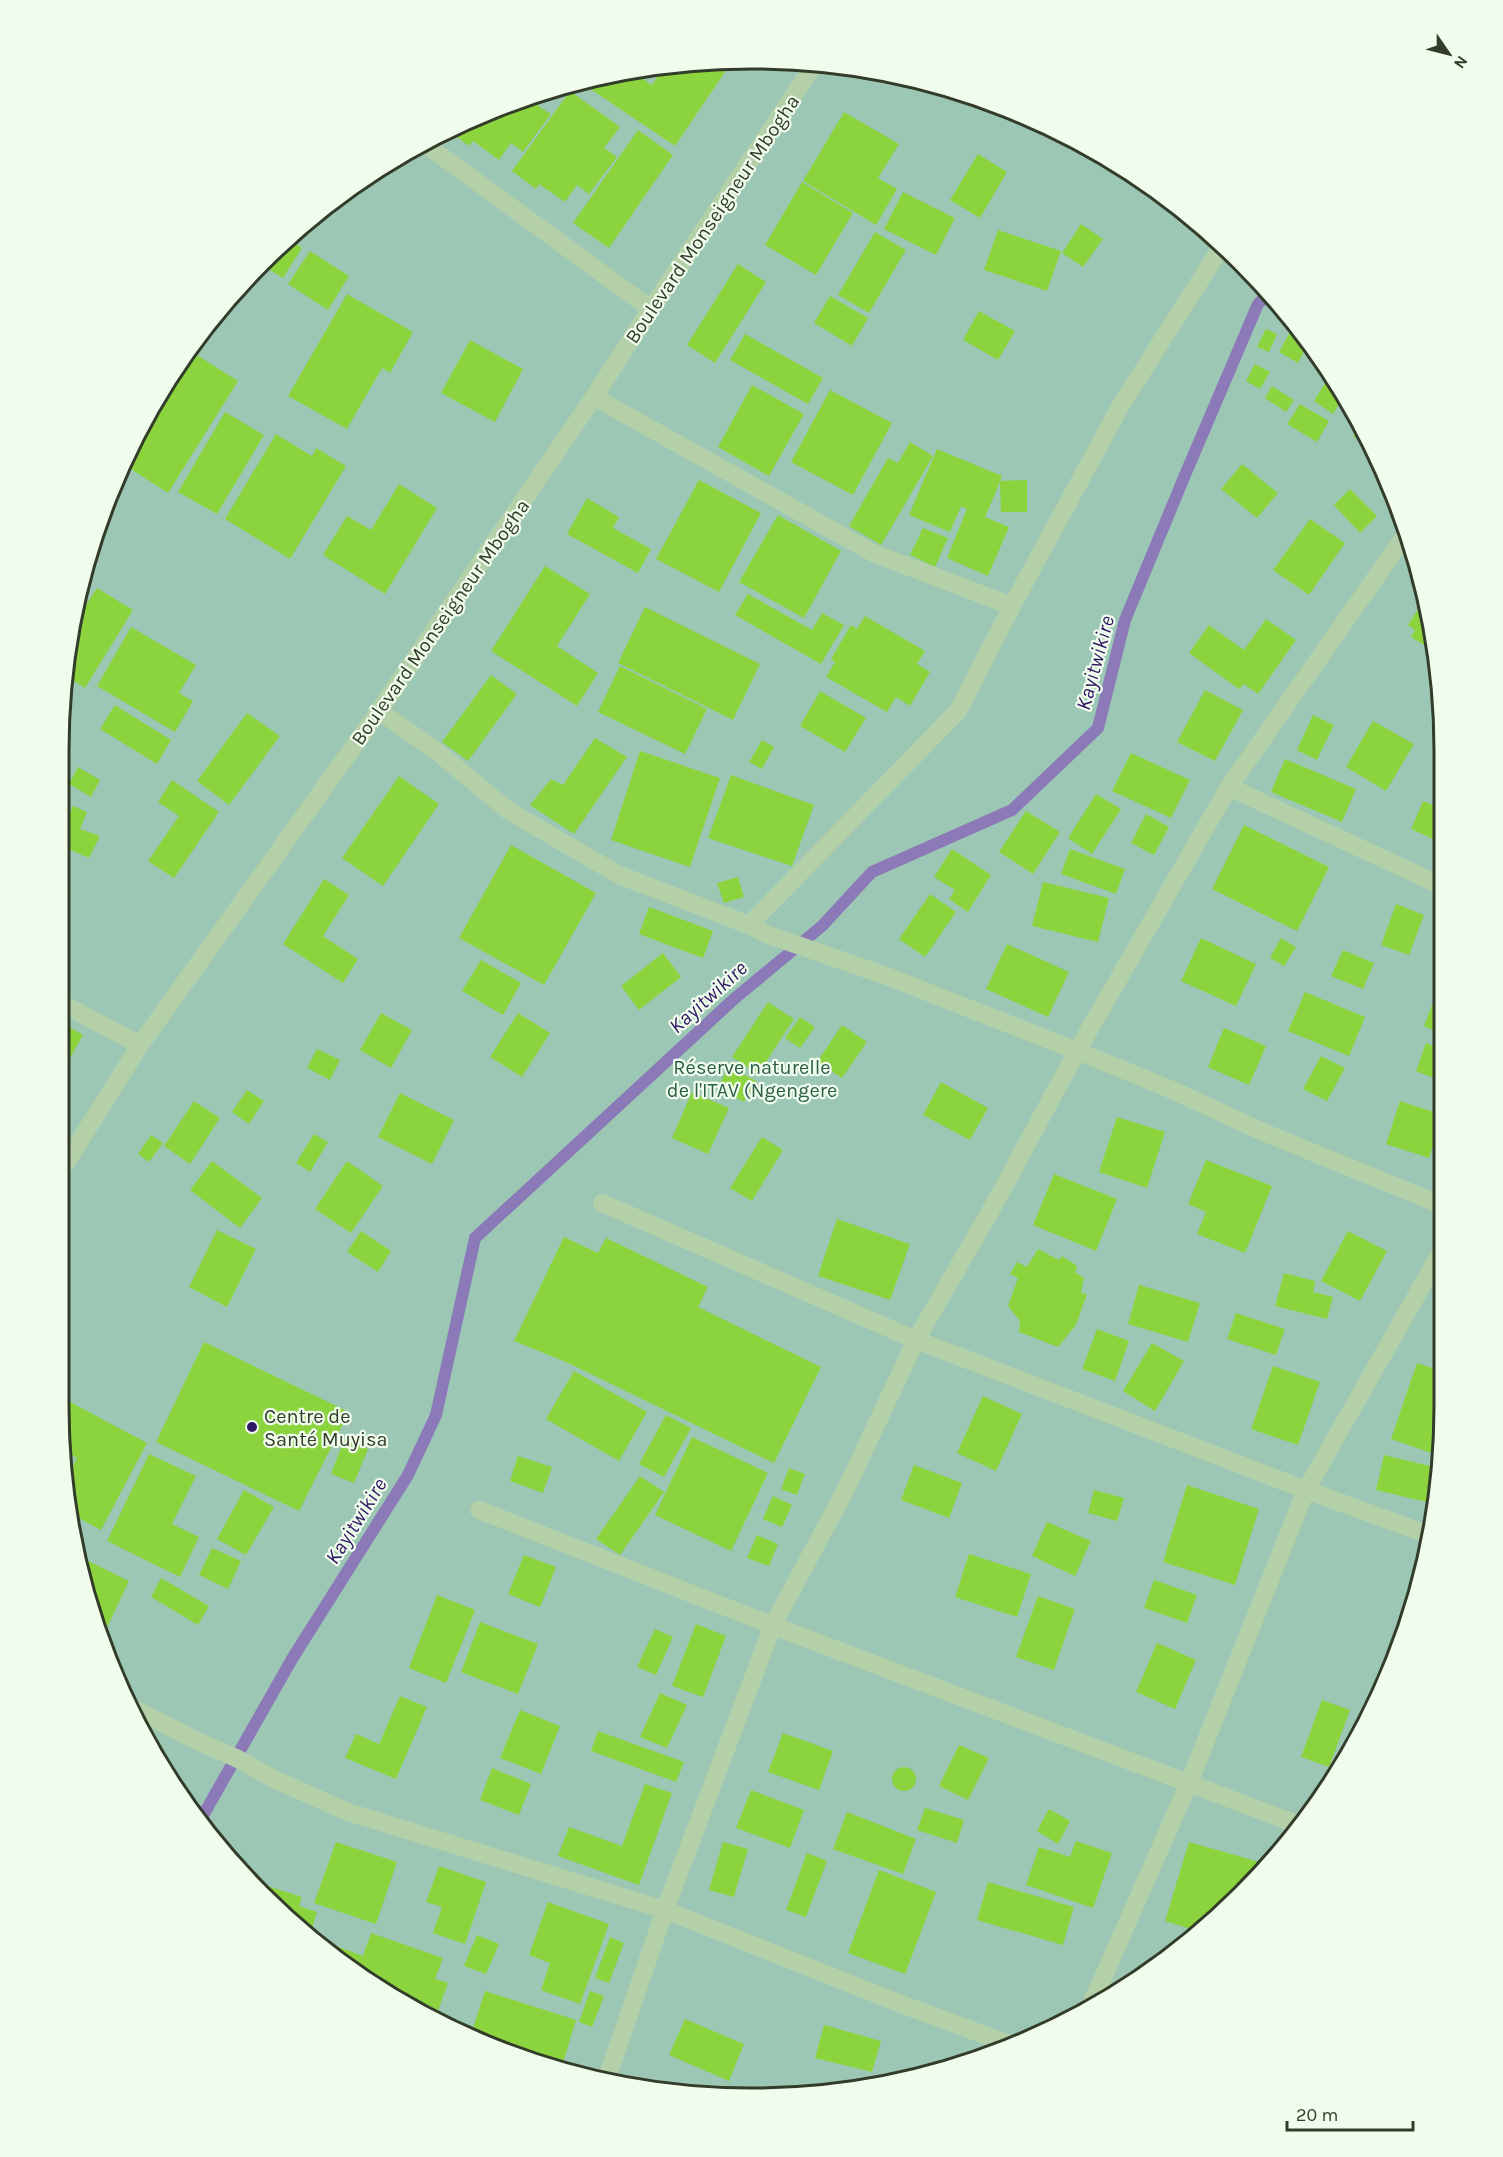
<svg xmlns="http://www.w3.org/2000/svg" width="1503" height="2157" font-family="Karla,sans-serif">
<rect width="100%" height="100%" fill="#e4f6df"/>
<path fill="#9cc7b5" d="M752,59L887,72L1017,111L1137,175L1242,262L1301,330L1373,445L1431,617L1444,751V1405L1431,1541L1392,1671L1328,1791L1241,1896L1173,1955L1058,2027L886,2085L796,2097L661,2093L486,2046L367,1982L295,1927L175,1790L130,1712L82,1585L59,1406V751L72,617L130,445L202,330L262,261L367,175L487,111L617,72Z"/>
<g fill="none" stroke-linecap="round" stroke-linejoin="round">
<path stroke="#8b7ab7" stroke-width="12" d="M201,1819L292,1659L408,1475L436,1415L475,1238L734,999L822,926L872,872L1012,810L1098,728L1125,620L1185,475L1258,304L1269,293"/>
</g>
<path fill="#8bd43e" d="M717,62L727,69L675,146L583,84L617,72L630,70L652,85L664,67Z
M570,91L620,127L604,148L617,157L589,194L577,185L565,202L539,184L536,189L512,171Z
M548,93L538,106L551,114L523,152L511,143L499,160L473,141L469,146L449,131L487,111Z
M844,112L899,144L878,178L897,189L876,225L803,181Z
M638,130L673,155L609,248L573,223Z
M978,154L1007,172L980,218L950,200Z
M802,182L853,213L816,275L765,245Z
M903,192L955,218L936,255L884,229Z
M1081,224L1103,239L1083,267L1062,253Z
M998,230L1061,251L1047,291L984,270Z
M875,232L906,250L869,313L838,295Z
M289,239L302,248L283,278L265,267L255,269Z
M310,251L349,276L328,310L288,284Z
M738,264L766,282L715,363L687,345Z
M347,294L413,332L390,373L382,368L347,429L288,396Z
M830,296L868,318L852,346L814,323Z
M979,311L1015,331L998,360L963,340Z
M1295,323L1309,342L1298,363L1279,352Z
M1266,329L1277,334L1269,352L1257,347Z
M745,334L823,378L808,404L730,360Z
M470,340L523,369L495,422L441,393Z
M189,350L238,381L168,493L123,464L130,445Z
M1255,364L1270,372L1260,389L1246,381Z
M1330,375L1343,397L1333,414L1314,401Z
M752,385L804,414L769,476L718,447Z
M1272,386L1294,400L1286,412L1265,398Z
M830,390L892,423L853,495L791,462Z
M1300,404L1329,421L1317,442L1287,424Z
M225,412L264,435L217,514L178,492Z
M1361,425L1371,442L1368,447L1353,436Z
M276,434L312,456L316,448L346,466L290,559L225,519Z
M910,442L933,456L881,545L849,526L888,458L898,463Z
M937,449L1002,476L1000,481L1027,480V512H1001L1000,482L985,517L1009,527L988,576L947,558L967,509L961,506L950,532L909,515Z
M1242,464L1278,493L1257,518L1221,489Z
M699,480L761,513L719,592L656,559Z
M399,484L437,508L385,594L323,555L347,516L371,530Z
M1350,489L1377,516L1360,533L1334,505Z
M587,498L619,517L613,528L651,549L638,573L567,534Z
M778,515L841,551L804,618L739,582Z
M1310,519L1345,543L1309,595L1273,570Z
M923,528L948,538L935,567L910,555Z
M545,566L590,594L557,646L598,673L577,706L491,651Z
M97,588L133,610L85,688L66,676L70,630Z
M748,594L812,630L822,613L844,625L821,664L735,615Z
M1425,598L1431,617L1435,652L1411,637L1415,630L1408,625Z
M645,607L760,664L733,720L618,663Z
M865,616L925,651L917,664L930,672L910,706L896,697L887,712L826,677L835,662L831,659L851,625L857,629Z
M1266,619L1296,640L1258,694L1244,684L1239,689L1189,653L1209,625L1244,650Z
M131,627L196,665L179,693L193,701L175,732L97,686Z
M620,666L707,709L685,754L598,712Z
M491,675L517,694L468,761L442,742Z
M1205,690L1243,710L1215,761L1177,742Z
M820,691L866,718L845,752L800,726Z
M115,705L171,740L157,764L100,729Z
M247,713L280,736L229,805L197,781Z
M1313,715L1334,725L1317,760L1297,750Z
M1373,721L1414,744L1386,791L1346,767Z
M595,738L627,757L574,834L530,805L551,779L563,785Z
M762,740L774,747L762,769L749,762Z
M640,751L720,778L690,867L611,840Z
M1131,753L1190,780L1171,818L1112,791Z
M1285,759L1356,789L1342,822L1271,792Z
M78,767L100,780L91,797L69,784Z
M731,775L814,805L792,866L708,838Z
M399,776L439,804L383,886L342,858Z
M172,780L219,812L174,878L148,861L179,816L158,802Z
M1096,794L1121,809L1092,854L1068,838Z
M1423,801L1444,810V818L1435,840L1411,829Z
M73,806L87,812L80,829L100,836L89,858L59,845V840Z
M1026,811L1060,832L1033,874L999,852Z
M1146,814L1169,827L1154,855L1131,843Z
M1244,825L1329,867L1297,931L1212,889Z
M511,845L596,893L544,985L459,938Z
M952,849L991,875L968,912L949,899L955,890L934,877Z
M1070,849L1125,869L1116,894L1061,874Z
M738,877L744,897L724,903L717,883Z
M324,879L349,895L323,936L358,959L343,983L283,944Z
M1043,882L1109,898L1098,942L1032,926Z
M59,888L71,895L59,915Z
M930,894L956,912L925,957L899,939Z
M1396,904L1424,915L1409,955L1381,945Z
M649,907L713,931L703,958L639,934Z
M1201,938L1256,964L1236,1006L1181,981Z
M1281,938L1296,947L1284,966L1270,958Z
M1007,944L1069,972L1048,1017L986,989Z
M1343,950L1374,963L1363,989L1331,976Z
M663,953L681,977L639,1010L621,986Z
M481,960L521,983L503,1015L462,991Z
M1305,992L1365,1017L1349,1056L1288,1031Z
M768,1002L794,1019L758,1074L732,1057Z
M1432,1005L1444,1010V1035L1424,1026Z
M381,1013L412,1030L391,1068L360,1050Z
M518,1013L550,1033L522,1077L490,1057Z
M800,1017L815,1027L800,1048L785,1038Z
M59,1021L83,1035L59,1078Z
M842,1025L867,1042L842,1078L817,1062Z
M1224,1028L1266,1046L1249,1085L1208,1067Z
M1426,1043L1444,1050V1082L1416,1071Z
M317,1049L340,1060L330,1080L307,1068Z
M1321,1056L1345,1068L1327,1101L1303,1089Z
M729,1067L756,1081L744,1102L717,1088Z
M941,1082L988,1108L970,1140L923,1115Z
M247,1090L264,1101L249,1124L232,1112Z
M692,1092L729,1108L708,1154L672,1138Z
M400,1093L454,1120L432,1164L378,1137Z
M194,1101L220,1118L190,1164L164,1146Z
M1400,1101L1443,1115L1429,1158L1386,1144Z
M1117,1117L1165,1132L1147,1188L1099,1172Z
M314,1134L328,1142L310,1172L296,1163Z
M151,1135L163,1143L149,1162L138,1154Z
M762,1137L783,1150L752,1201L730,1188Z
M1206,1160L1272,1186L1245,1253L1197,1234L1206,1212L1188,1204Z
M212,1161L262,1198L240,1228L190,1190Z
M347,1161L383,1186L351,1233L315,1209Z
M1054,1174L1117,1199L1096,1251L1033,1225Z
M837,1219L910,1244L890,1300L818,1276Z
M217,1230L256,1249L227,1307L189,1287Z
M361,1231L391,1251L378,1272L347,1252Z
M1348,1231L1387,1251L1360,1301L1321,1281Z
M564,1237L598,1253L606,1238L708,1287L698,1307L821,1367L774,1463L566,1362L514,1341Z
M1038,1249L1059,1260L1062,1256L1077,1266L1075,1272L1084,1278L1081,1293L1087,1294L1076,1325L1058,1347L1019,1332L1020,1321L1008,1306L1018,1278L1010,1274L1017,1262L1027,1267Z
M1284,1273L1315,1281L1313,1292L1333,1297L1327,1319L1275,1306Z
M1139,1285L1200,1303L1188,1342L1128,1324Z
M1236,1313L1285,1329L1276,1355L1227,1339Z
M1097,1329L1129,1341L1115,1381L1082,1369Z
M204,1342L349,1412L299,1511L156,1442Z
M1152,1343L1184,1361L1155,1411L1123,1391Z
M1417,1363L1444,1372V1406L1440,1456L1391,1439Z
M1273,1366L1320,1382L1298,1445L1251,1429Z
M574,1371L647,1412L619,1461L546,1419Z
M59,1396L147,1443L101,1530L73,1515L68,1475L77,1458L65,1452Z
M983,1396L1022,1414L996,1471L957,1453Z
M666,1415L691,1428L664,1477L639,1464Z
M692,1437L768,1473L731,1551L655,1515Z
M344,1440L368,1449L354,1483L331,1474Z
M149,1454L196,1476L172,1524L199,1537L180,1577L107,1541Z
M1384,1455L1438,1468L1435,1504L1376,1490Z
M518,1456L552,1467L543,1493L510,1481Z
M914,1465L962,1483L949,1518L901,1500Z
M789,1468L805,1474L797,1495L781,1489Z
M640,1476L664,1492L620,1555L596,1539Z
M1187,1485L1259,1509L1235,1585L1163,1562Z
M244,1490L274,1507L246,1555L217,1539Z
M1094,1490L1124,1498L1117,1521L1088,1513Z
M773,1496L792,1505L782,1527L763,1519Z
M1047,1522L1091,1541L1075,1576L1032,1556Z
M757,1535L778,1544L769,1566L747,1558Z
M212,1548L241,1561L228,1589L199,1575Z
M969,1554L1031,1574L1017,1617L955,1597Z
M524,1555L556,1567L540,1607L508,1594Z
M78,1556L129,1581L102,1638L82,1585Z
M161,1578L209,1606L198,1625L151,1597Z
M1154,1580L1197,1595L1187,1623L1144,1608Z
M437,1595L475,1610L446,1683L409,1668Z
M1038,1596L1075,1609L1054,1670L1016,1657Z
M480,1622L538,1644L518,1694L461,1672Z
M696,1624L726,1636L703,1697L672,1686Z
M655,1629L673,1637L656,1675L637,1667Z
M1157,1643L1196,1660L1175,1709L1136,1692Z
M660,1693L687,1705L667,1748L640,1737Z
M400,1696L427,1707L396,1779L345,1758L356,1734L379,1744Z
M1322,1700L1350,1710L1329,1767L1301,1757Z
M520,1710L560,1726L541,1774L500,1758Z
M598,1731L684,1762L676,1782L591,1751Z
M783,1733L833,1751L819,1790L768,1772Z
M959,1745L989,1758L968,1800L939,1786Z
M892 1779a12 12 0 1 1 24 0a12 12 0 1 1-24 0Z
M492,1768L531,1784L519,1815L480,1800Z
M645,1784L672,1793L639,1885L558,1856L569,1827L622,1846Z
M751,1790L804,1810L790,1848L736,1828Z
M925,1808L964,1820L957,1843L917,1830Z
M1049,1809L1070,1821L1058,1844L1037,1831Z
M847,1812L916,1839L903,1874L833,1849Z
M1076,1841L1112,1853L1093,1908L1026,1885L1039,1847L1070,1857Z
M336,1842L397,1862L376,1924L314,1903Z
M723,1842L748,1849L734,1897L709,1890Z
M1189,1842L1263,1863L1260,1873L1241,1896L1200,1932L1165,1921Z
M807,1853L827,1861L806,1917L786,1910Z
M439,1866L486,1882L465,1944L433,1933L442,1907L426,1902Z
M879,1870L936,1892L905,1974L848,1953Z
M255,1882L302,1897L299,1906L317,1912L309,1938L295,1927Z
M988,1882L1074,1907L1063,1945L977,1920Z
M548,1902L609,1924L580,2004L541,1990L550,1963L529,1955Z
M371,1933L443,1958L435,1979L448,1983L435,2019L367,1982L328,1952L331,1944L363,1956Z
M477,1935L499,1944L486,1974L464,1966Z
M610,1937L624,1943L609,1983L595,1978Z
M485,1991L576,2020L562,2066L513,2053L470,2037Z
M590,1991L604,1996L592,2027L579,2022Z
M685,2019L744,2044L729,2081L669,2055Z
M824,2025L881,2041L872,2072L815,2058Z
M794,2086L820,2094L791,2097Z
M671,2088L685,2093H669Z"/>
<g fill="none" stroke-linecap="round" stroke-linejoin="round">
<path stroke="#b4d0a8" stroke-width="18" d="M425,144L651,309
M594,397L873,553L1012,606
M379,711L435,750L509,811L619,875L749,925L766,934L892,978L1077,1051L1170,1089L1263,1132L1444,1206
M1229,787L1444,887
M749,925L958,711L1012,606L1121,405L1222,246
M59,1002L140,1045
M59,1174L140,1045L379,711L594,397L651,309L814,65
M602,1203L916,1340L1306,1490L1432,1536
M479,1510L784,1630L1299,1825
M127,1705L193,1739L236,1758L276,1780L348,1812L665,1910L901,2004L1009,2044
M1090,2007L1189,1783L1306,1490L1444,1247
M607,2078L665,1910L773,1625L845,1491L916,1340L995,1203L1077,1051L1229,787L1404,537"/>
</g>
<circle fill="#301964" stroke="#f0fcec" stroke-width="2" cx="252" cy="1427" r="6"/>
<g text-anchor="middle" stroke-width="4.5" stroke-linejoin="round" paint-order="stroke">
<g font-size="20" fill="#323c29" stroke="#f0fcec">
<text transform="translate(712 219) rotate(-56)" y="7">Boulevard Monseigneur Mbogha</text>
<text transform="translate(440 622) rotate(-55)" y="7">Boulevard Monseigneur Mbogha</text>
</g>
<g font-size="20" fill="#2a5e4a" stroke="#f0fcec">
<text x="752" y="1074">Réserve naturelle<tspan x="752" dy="23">de l'ITAV (Ngengere</tspan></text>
</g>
<g font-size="20" fill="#323c29" stroke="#f0fcec" text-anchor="start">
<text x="264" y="1423">Centre de<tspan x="264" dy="23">Santé Muyisa</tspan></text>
</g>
<g font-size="21" font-style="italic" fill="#301964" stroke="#f0fcec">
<text transform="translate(1095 663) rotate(-75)" y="7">Kayitwikire</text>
<text transform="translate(708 997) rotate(-42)" y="7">Kayitwikire</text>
<text transform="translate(356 1521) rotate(-58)" y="7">Kayitwikire</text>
</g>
</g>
<path d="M0 0H1503V2157H0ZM751 69H752A682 682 0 0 1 1434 751V1406A682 682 0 0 1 752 2088H751A682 682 0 0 1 69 1406V751A682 682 0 0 1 751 69Z" fill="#f0fcec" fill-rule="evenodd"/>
<path fill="none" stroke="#323c29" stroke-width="3" d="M751 69H752A682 682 0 0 1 1434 751V1406A682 682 0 0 1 752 2088H751A682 682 0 0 1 69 1406V751A682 682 0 0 1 751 69Z"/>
<g transform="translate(1449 54) rotate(125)" stroke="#f0fcec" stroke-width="4.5" paint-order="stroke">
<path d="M0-4.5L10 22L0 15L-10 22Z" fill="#323c29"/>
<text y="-9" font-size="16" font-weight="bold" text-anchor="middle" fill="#323c29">N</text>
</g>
<path d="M1287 2121v9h126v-9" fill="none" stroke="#323c29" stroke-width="3"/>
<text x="1296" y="2121" font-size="18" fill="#323c29" stroke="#f0fcec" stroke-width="4.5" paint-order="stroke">20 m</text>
</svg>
